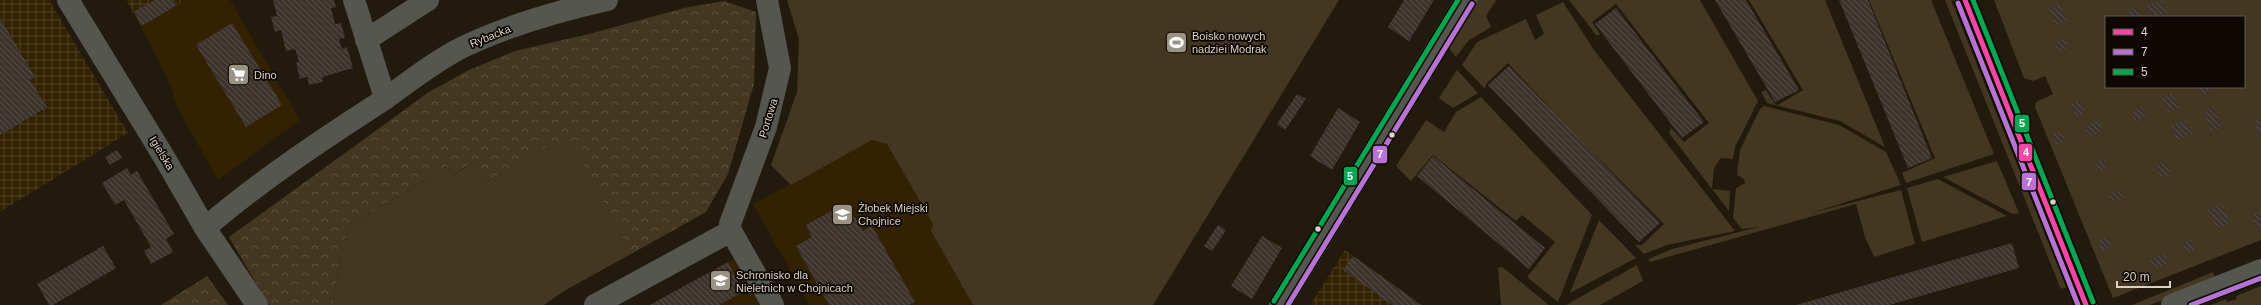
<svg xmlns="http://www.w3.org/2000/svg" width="2261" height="305" font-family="Arial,sans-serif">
<defs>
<pattern id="industrial-grid" width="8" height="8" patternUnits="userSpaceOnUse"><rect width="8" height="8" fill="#322202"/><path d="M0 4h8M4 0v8" fill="none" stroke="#4f4125"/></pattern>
<pattern id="forest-crowns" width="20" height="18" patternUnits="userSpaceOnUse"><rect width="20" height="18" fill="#443722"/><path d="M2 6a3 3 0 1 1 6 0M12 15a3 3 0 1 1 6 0" fill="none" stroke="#5e5340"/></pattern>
<pattern id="building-back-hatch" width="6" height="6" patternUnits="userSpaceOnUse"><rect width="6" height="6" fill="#3d342d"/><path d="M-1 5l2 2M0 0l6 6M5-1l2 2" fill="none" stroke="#58504a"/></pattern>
</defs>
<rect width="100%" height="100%" fill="#221a0c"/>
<path fill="#322202" d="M185,0H230L300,120L218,180L177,107L170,84L141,26Z
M872,140L887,144L933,224L931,231L973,305H810L753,204Z
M737,257L763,305H649Z"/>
<path fill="url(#industrial-grid)" d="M0,0H49L128,133L0,212Z
M126,0H185L141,26Z
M1345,250L1422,305H1310Z"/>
<path fill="#443722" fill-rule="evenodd" d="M787,0H1339L1153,305H973L931,231L933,224L887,144L872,140L791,185L771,165L797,92L799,39Z
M1477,0H1496L1486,16L1491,27L1468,41L1456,57L1448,47Z
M1569,0H1700L1758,101L1735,147L1733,159L1721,158L1714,168L1712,189L1730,191L1729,211L1669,133L1671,128L1684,142L1709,123L1616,4L1592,22L1600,34L1597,36Z
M1749,0H1825L1885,147L1840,121L1767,103L1761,92L1766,90L1775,104L1778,105L1803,90Z
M1869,0H1931L1994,154L1906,183L1902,173L1935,158Z
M1945,0H1951L2066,287L2063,289L2060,287Z
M1994,0H2261V240L2113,298L2035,107L2036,102L2053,94L2045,76L2033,81L2024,78ZM2106,17H2244V87H2106Z
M1563,2L1594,50L1735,231L1667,245L1644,254L1635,245H1642L1664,224L1572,132L1508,63L1486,84L1485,89L1462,65L1477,42L1526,19L1535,40L1544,34L1536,15Z
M1457,70L1478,93L1453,108L1439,98Z
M1481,97L1592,215L1558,302L1527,277L1555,242L1522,215L1516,221L1433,155L1411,181L1396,166L1426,120L1444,132L1456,112Z
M1764,106L1839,125L1886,152L1901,185L1811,213L1901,190L1915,244L1874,257L1865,237L1856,204L1650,262L1648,259L1672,249L1759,227L1742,229L1733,218L1736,188L1745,183L1744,179L1737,175L1740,150L1760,109Z
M567,134L631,254L564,291L544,305H335L333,298L348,227L447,166L453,175L474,162L486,182Z
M1997,161L2019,213L2013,214L1943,177Z
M1938,179L2007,216L1922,242L1907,188Z
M1599,220L1636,258L1570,293Z
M1637,265L1643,281L1600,305H1566Z
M1502,267L1506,270L1549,305H1501L1498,268Z
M2213,272L2216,279L2150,305H2132Z
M2261,286V305H2211L2226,299L2227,302L2237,299L2236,296Z"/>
<path fill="url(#forest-crowns)" d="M724,1L756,12L754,84L728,174L706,212L631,254L567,135L486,182L474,162L452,175L447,166L348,227L333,298L335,305H269L229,237L429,92L469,70L515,51L593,33L684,8Z
M207,276L228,305H161Z"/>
<path fill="url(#building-back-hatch)" d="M154,0H174L177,5L142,26L134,12Z
M273,0H334L336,7L331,8L335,24L341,23L345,38L339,39L342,49L347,47L353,68L322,77L323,82L309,85L307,77L300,79L296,63L299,62L295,49L286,51L281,30L275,32L271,17L277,16Z
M1404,0H1434L1409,41L1388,27Z
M1715,0H1746L1799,90L1775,102Z
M1839,0H1868L1932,158L1908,168Z
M2162,0L2167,13L2152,17L2147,6Z
M2059,4L2067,21L2056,25L2049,8Z
M2137,7L2141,17H2129L2127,12Z
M1616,8L1704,122L1682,138L1595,24Z
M0,18L35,77L30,80L47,107L0,135Z
M232,23L282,105L246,127L196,45Z
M2064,39L2068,48L2058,52L2055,43Z
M1509,66L1660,223L1639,242L1488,85Z
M2197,87H2210L2212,90L2200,95Z
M2173,93L2179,108L2168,112L2162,98Z
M1297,94L1306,99L1285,130L1277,124Z
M2080,100L2085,113L2076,117L2071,104Z
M2142,107L2147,117L2135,122L2131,112Z
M2214,107L2222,127L2211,131L2203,112Z
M1338,108L1360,122L1332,170L1310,156Z
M2260,119L2261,122V137L2254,121Z
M2098,120L2103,131L2089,137L2084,126Z
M2186,120L2192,134L2176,140L2171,126Z
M2061,131L2066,141L2057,145L2052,134Z
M117,150L122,158L110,165L105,157Z
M1433,156L1545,248L1529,269L1417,176Z
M2104,159L2108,169L2100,172L2096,162Z
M2165,161L2171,174L2161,178L2155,165Z
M127,168L131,175L137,171L174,234L166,239L173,252L151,264L144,251L151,247L124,200L115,205L102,183Z
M2121,189L2124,197L2112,202L2109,194Z
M846,203L863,231L872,226L915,302L909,305H829L796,246L812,237L806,225Z
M2222,204L2230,223L2216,228L2208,210Z
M2261,212V226L2257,228L2252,215Z
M1218,225L1226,230L1212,251L1204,246Z
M1262,236L1282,248L1252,299L1231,286Z
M2108,237L2112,247L2102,251L2098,241Z
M2191,240L2195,250L2187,253L2183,243Z
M2012,243L2019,268L1889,305H1796Z
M103,246L116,268L53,305H49L37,284Z
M2164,254L2168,263L2154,269L2150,260Z
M1353,256L1392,284L1421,305H1392L1349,274L1343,270Z
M728,262L743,292L719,305H650Z"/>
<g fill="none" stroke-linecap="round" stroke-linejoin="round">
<path stroke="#55564f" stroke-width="22" d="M68,0L164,157L205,228L257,305
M354,0L385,98
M767,0L780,68L766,127L730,224L731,231L773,305
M366,40L428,0
M205,228C261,180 323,139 385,99C410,81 435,61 463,47C509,25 558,11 607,0
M595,305L731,231
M1280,305L1466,0
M2172,305L2261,270"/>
<path stroke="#56554c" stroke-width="22" d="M1965,0L2086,305"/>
<defs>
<path id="bus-1" d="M1965,0L2086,305"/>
<path id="bus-2" d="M1958,3L2078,305
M1288,305L1472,4
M2191,305L2261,278"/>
<path id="bus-3" d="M1973,0L2093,302
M1274,301L1458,0"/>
</defs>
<use href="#bus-1" stroke="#0e0802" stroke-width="8"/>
<use href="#bus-2" stroke="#0e0802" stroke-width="8"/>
<use href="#bus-3" stroke="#0e0802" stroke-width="8"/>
<use href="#bus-1" stroke="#f346a5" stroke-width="5"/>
<use href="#bus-2" stroke="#b673d3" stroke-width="5"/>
<use href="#bus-3" stroke="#00a651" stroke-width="5"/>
</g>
<defs>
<symbol id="stadium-square" viewBox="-11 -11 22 22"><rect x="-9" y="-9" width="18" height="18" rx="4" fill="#9a9284" stroke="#0e0802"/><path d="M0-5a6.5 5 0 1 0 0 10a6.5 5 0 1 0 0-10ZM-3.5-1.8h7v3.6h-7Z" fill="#fff"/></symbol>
<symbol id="supermarket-square" viewBox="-11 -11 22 22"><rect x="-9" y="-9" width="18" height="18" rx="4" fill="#9a9284" stroke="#0e0802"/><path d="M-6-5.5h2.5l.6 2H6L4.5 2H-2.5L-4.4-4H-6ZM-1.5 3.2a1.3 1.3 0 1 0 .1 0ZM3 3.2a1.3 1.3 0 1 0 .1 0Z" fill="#fff"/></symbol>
<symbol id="school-square" viewBox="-11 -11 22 22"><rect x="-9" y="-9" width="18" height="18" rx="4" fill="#9a9284" stroke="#0e0802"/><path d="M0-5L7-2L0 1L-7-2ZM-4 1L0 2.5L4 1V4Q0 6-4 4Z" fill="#fff"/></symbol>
</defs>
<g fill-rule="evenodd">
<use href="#stadium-square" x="1164" y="30" width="25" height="25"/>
<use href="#supermarket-square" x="226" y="62" width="25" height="25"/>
<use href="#school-square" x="830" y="202" width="25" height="25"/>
<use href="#school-square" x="708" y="268" width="25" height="25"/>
</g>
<g fill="#dbd2c4" stroke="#0e0802" stroke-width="1.5">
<circle cx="1392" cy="135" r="3.5"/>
<circle cx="2053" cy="202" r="3.5"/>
<circle cx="1318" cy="229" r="3.5"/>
</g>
<g text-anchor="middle" stroke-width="3.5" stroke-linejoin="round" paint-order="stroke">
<g font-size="11" fill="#dbd2c4" stroke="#0e0802">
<text transform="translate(490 36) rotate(-22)" y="4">Rybacka</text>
<text transform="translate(768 118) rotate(-73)" y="4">Portowa</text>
<text transform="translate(162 153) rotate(59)" y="4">Igielska</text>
</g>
<g font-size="11" fill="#dbd2c4" stroke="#0e0802" text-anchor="start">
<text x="1192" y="40">Boisko nowych<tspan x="1192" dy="13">nadziei Modrak</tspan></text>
<text x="254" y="79">Dino</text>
<text x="858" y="212">Żłobek Miejski<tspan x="858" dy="13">Chojnice</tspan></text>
<text x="736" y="279">Schronisko dla<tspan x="736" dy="13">Nieletnich w Chojnicach</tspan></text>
</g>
</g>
<g stroke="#0e0802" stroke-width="1.5">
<rect x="2014" y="114" width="16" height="19" rx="4" fill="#00a651"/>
<rect x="2018" y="143" width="15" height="19" rx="4" fill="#f346a5"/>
<rect x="1372" y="145" width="16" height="19" rx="4" fill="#b673d3"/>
<rect x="1343" y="166" width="15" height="20" rx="4" fill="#00a651"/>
<rect x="2021" y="172" width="16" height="19" rx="4" fill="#b673d3"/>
</g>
<g font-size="11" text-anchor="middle" font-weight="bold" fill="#fff">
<text x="2022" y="127">5</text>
<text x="2026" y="156">4</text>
<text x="1380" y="158">7</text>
<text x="1350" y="180">5</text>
<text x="2029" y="186">7</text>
</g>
<rect x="2105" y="16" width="140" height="72" fill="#0e0802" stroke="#605950"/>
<rect x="2113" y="29" width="20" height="6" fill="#f346a5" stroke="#605950"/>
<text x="2141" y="36" font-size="12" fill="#dbd2c4">4</text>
<rect x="2113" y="49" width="20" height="6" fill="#b673d3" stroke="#605950"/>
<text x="2141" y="56" font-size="12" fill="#dbd2c4">7</text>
<rect x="2113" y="69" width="20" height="6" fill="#00a651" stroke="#605950"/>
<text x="2141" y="76" font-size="12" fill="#dbd2c4">5</text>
<path d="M2117 281v6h53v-6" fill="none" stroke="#dbd2c4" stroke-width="2"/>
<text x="2123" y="281" font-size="12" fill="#dbd2c4" stroke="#0e0802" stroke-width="3" paint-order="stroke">20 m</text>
</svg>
